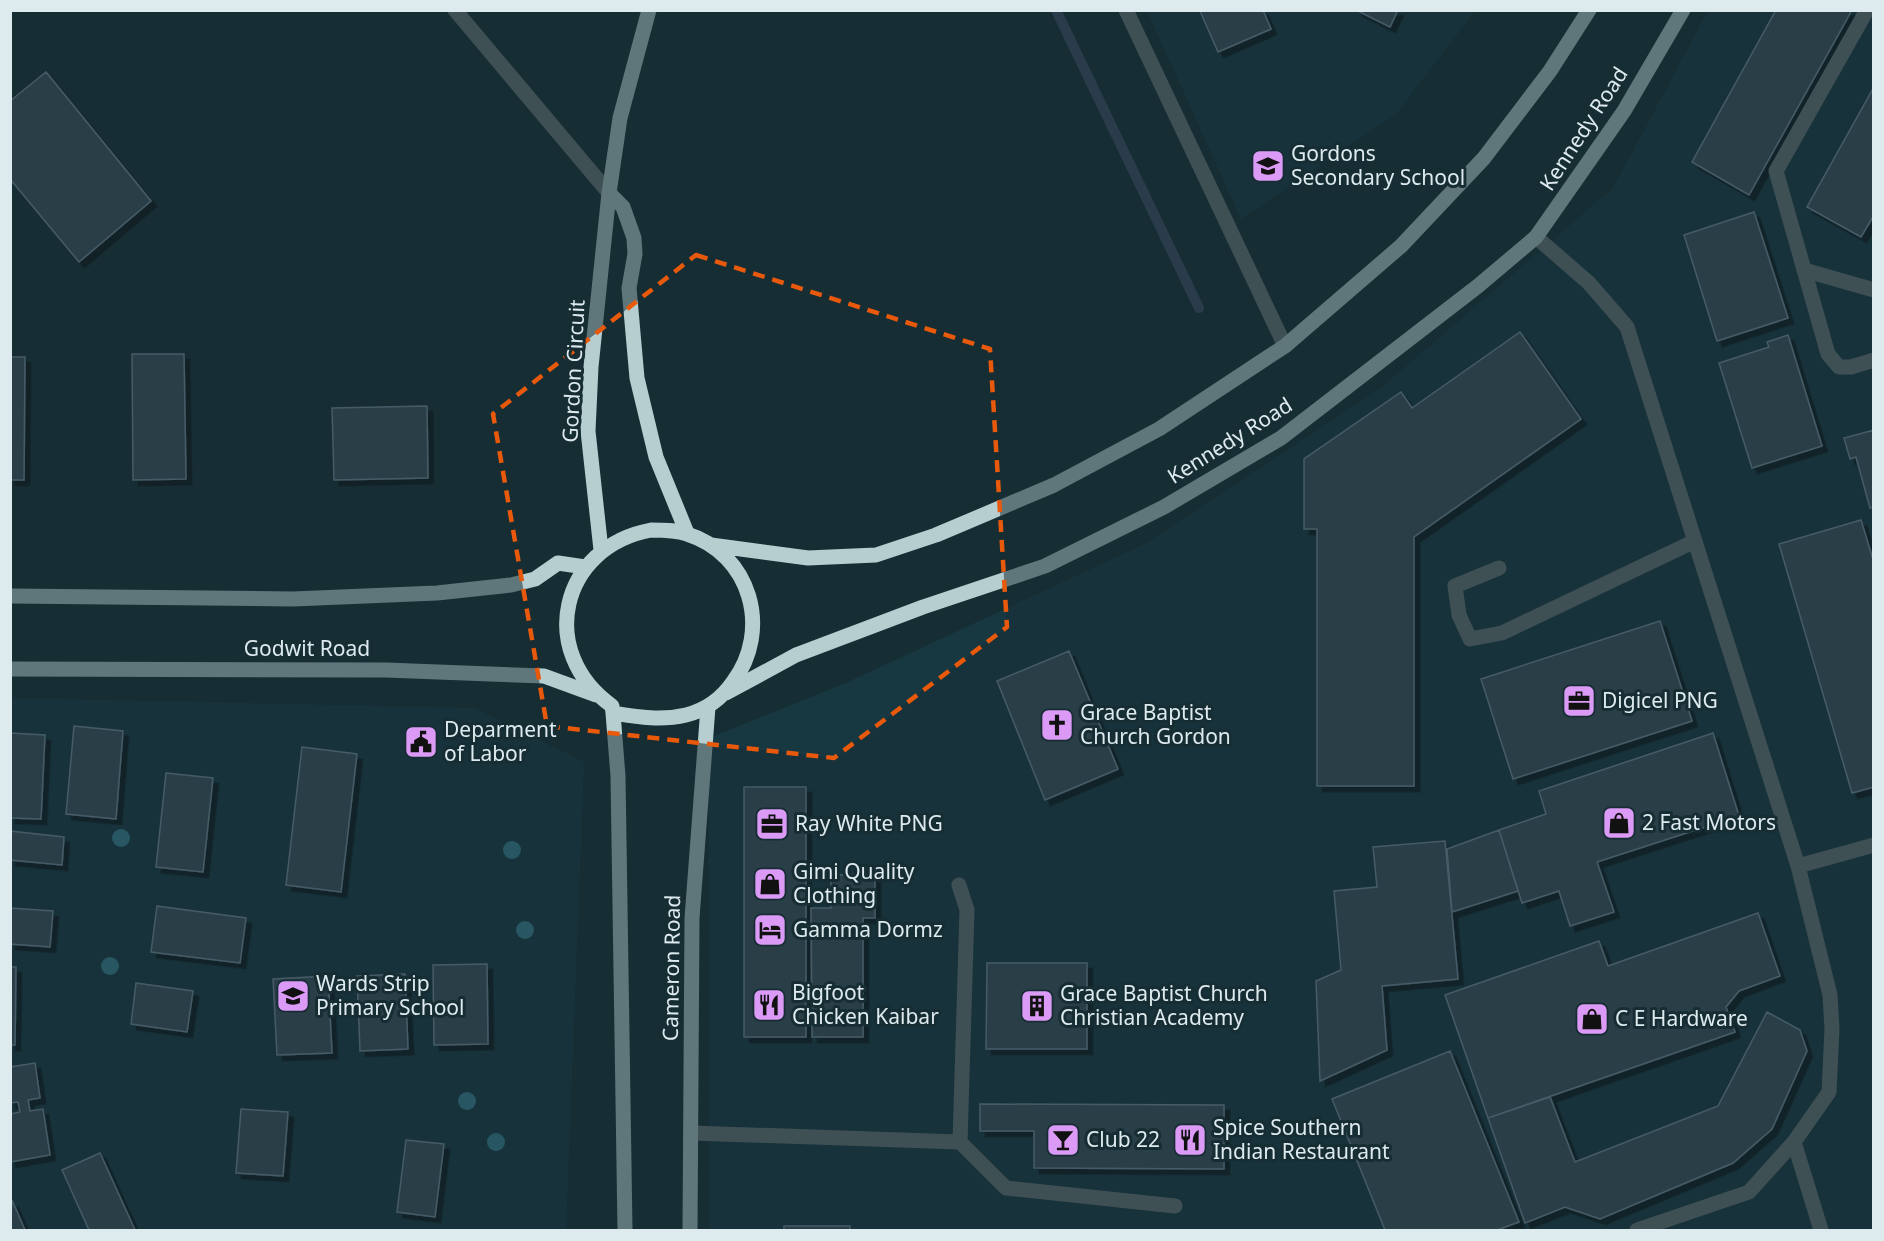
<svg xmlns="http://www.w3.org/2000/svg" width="1884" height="1241" font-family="'Noto Sans',sans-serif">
<defs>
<filter id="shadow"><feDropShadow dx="5.5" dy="5.5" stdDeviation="0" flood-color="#0009"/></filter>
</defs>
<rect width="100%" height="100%" fill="#172d34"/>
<path fill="#183841" d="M1147,11H1475L1397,113L1241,219Z
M1708,11H1873V1230H709V738L848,682L1149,542L1381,388L1613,188Z
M11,698L475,708L584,762L566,1230H11Z"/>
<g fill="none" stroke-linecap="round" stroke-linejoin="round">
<path stroke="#424f66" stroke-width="10" d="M1056,10L1199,308"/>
</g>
<path fill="#41535f" stroke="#7f93a1" stroke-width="1.5" filter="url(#shadow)" d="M1263,10L1271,29L1218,52L1200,11Z
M1356,10H1398L1390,27Z
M1776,10H1852L1749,195L1692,162Z
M46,72L151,201L79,262L10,179V101Z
M1874,87V215L1861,237L1807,207Z
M1754,212L1788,318L1717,341L1684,235Z
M1520,332L1581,419L1414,537V786H1317V529H1304V459L1401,392L1412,408Z
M1788,335L1822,446L1752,468L1719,363L1769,347L1767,342Z
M132,354H184L186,479L133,480Z
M10,357H25L24,480H10Z
M427,406L428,478L334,480L332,408Z
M1874,430V507L1870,508L1856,457L1850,459L1844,438Z
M1861,520L1874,563V787L1852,793L1779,544Z
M1660,621L1692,721L1513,779L1481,679Z
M1069,651L1118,769L1045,800L997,681Z
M74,726L123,731L116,819L66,814Z
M10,733L45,735L41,819L10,818Z
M1713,733L1739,816L1597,862L1614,912L1570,926L1559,891L1522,903L1499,830L1546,814L1539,791Z
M302,747L357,754L341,892L286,885Z
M166,773L213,778L203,872L156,867Z
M744,787H806V1037H744Z
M1499,830L1518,891L1452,912L1447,849Z
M10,831L64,837L62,865L10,860Z
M1445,841L1458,979L1382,986L1387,1050L1320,1081L1316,981L1341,970L1334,891L1377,887L1373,847Z
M875,874V918H863V1037H812L811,908H831V875Z
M157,906L246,918L240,963L151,952Z
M10,908L53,911L50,947L10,944Z
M1758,913L1780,976L1739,991L1726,1007L1735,1032L1488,1118L1445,995L1599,941L1608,966Z
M987,963H1087V1049H986Z
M487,964L488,1044L434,1045L433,965Z
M10,967H16L15,1045H10Z
M405,974L408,1049L360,1051L357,976Z
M328,976L332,1053L277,1055L273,979Z
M136,983L193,991L187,1032L131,1024Z
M1767,1012L1800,1030L1807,1051L1772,1129L1733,1163L1600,1219L1565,1207L1525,1223L1488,1118L1550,1097L1575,1162L1718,1106Z
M1450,1051L1519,1222L1497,1230H1385L1332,1099Z
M35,1063L40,1098L28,1100L30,1111L43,1109L50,1155L10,1162V1114L20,1112L18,1102L10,1103V1067Z
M980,1104L1224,1105V1169L1034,1168V1131H980Z
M241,1109L288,1112L283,1176L236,1173Z
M406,1140L444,1144L435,1217L397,1212Z
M100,1153L135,1230H89L62,1170Z
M12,1200L25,1230H10Z
M784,1226H850V1230H784Z"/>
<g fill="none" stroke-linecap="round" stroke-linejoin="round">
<path stroke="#707b7c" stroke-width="15" d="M455,10L609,193
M1126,10L1285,346
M1867,10L1776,171L1828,354L1839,367H1851L1874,360
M1536,237L1589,283L1627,327L1798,866L1830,995L1832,1029L1829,1092L1794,1142L1749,1192L1637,1230
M1804,270L1874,290
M1499,568L1455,586L1459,615L1470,639L1502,633L1695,541
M1798,866L1874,845
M959,885L967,910L960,1142
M692,1133L960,1142L1006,1188L1175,1206
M1794,1142L1821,1230"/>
<path stroke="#b6cecf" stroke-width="15" d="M609,193L623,207L634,238L635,254L629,288L637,378L656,457L687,533
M651,530C663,530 676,530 687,534C751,554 772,630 733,682C722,698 706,710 686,715C661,721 638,717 613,713L612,706C536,652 560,547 651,530Z
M711,545L808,558L876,555L936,535L1054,485L1159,429L1285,346L1401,246L1484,158L1550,71L1589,10
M601,550L588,431L591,367L609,193L620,118L649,10
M10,596L293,599L437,593L511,585L535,579L558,563L585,567
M10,669L386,670L544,676L596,695
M726,693L796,655L923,607L1045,566L1164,507L1281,438L1478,286L1536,237L1624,111L1683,10
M613,713L618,776L625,1230
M690,1230L692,918L708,707"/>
</g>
<g fill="#3d879b">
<circle cx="121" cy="838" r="9"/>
<circle cx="512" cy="850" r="9"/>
<circle cx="525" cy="930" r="9"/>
<circle cx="110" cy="966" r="9"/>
<circle cx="467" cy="1101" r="9"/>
<circle cx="496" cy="1142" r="9"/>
</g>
<path d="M0 0H1884V1241H0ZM696,255L990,349L1007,627L834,758L547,726L493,414Z" fill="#172d34" fill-opacity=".55" fill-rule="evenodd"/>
<path fill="none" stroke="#e8590c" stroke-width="4.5" stroke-dasharray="12 8" stroke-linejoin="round" d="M696,255L990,349L1007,627L834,758L547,726L493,414Z"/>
<defs>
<symbol id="school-square" viewBox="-11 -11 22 22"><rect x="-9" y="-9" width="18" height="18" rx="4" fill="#da9af6" stroke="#172d34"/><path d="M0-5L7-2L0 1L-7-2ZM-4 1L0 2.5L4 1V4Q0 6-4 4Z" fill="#111"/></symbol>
<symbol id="office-square" viewBox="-11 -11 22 22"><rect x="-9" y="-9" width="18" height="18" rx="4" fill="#da9af6" stroke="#172d34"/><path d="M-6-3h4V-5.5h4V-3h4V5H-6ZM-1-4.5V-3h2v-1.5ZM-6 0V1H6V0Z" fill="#111"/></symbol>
<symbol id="church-square" viewBox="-11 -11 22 22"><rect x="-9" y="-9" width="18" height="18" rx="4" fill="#da9af6" stroke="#172d34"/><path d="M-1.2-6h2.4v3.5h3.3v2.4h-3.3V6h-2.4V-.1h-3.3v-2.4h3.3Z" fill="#111"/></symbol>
<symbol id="civic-square" viewBox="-11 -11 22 22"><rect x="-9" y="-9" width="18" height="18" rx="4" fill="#da9af6" stroke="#172d34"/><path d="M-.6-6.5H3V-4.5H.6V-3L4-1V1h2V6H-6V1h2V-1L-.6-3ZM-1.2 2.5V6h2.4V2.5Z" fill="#111"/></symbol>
<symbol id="shop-square" viewBox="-11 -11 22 22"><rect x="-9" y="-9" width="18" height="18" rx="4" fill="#da9af6" stroke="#172d34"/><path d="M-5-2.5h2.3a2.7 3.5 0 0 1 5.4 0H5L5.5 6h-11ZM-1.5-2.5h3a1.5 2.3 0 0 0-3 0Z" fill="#111"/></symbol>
<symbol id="hotel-square" viewBox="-11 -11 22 22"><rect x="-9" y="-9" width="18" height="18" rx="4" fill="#da9af6" stroke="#172d34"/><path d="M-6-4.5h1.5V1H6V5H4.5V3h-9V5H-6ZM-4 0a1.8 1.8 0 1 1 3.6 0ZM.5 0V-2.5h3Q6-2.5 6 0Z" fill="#111"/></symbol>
<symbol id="restaurant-square" viewBox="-11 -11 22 22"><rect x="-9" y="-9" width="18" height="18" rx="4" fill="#da9af6" stroke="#172d34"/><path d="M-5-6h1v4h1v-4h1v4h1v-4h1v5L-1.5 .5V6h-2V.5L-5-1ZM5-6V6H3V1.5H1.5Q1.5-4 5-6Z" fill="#111"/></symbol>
<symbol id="building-square" viewBox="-11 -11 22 22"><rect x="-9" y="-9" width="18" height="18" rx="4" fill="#da9af6" stroke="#172d34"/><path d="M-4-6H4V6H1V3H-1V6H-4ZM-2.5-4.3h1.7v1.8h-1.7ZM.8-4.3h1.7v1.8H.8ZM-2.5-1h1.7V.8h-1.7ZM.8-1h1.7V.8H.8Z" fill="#111"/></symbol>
<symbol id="bar-square" viewBox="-11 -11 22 22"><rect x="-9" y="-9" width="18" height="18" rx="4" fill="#da9af6" stroke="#172d34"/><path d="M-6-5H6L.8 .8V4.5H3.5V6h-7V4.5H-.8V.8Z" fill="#111"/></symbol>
</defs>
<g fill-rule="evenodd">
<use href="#school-square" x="1249" y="147" width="38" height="38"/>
<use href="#office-square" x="1560" y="682" width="38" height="38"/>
<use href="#church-square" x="1038" y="706" width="38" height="38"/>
<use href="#civic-square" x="402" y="723" width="38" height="38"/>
<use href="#shop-square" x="1600" y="804" width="38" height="38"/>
<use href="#office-square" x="753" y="805" width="38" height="38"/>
<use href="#shop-square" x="751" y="865" width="38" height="38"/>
<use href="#hotel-square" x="751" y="911" width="38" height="38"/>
<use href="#school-square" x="274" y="977" width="38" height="38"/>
<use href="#restaurant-square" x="750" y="986" width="38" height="38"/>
<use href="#building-square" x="1018" y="987" width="38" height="38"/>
<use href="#shop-square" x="1573" y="1000" width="38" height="38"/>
<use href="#bar-square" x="1044" y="1121" width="38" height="38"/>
<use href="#restaurant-square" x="1171" y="1121" width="38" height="38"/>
</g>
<g text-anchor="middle" stroke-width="6" stroke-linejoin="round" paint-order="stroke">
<g font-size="21" fill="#ddeaee" stroke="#172d34">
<text transform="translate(1584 129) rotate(-57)" y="7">Kennedy Road</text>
<text transform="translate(574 371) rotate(-87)" y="7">Gordon Circuit</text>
<text transform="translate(1230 441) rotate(-32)" y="7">Kennedy Road</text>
<text x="307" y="656">Godwit Road</text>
<text transform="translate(672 968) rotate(-89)" y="7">Cameron Road</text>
</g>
<g font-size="21" fill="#ddeaee" stroke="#172d34" text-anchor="start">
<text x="1291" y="161">Gordons<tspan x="1291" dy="24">Secondary School</tspan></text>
<text x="1602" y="708">Digicel PNG</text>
<text x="1080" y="720">Grace Baptist<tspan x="1080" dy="24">Church Gordon</tspan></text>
<text x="444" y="737">Deparment<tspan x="444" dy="24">of Labor</tspan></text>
<text x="1642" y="830">2 Fast Motors</text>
<text x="795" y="831">Ray White PNG</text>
<text x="793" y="879">Gimi Quality<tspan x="793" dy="24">Clothing</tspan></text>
<text x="793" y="937">Gamma Dormz</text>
<text x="316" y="991">Wards Strip<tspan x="316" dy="24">Primary School</tspan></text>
<text x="792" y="1000">Bigfoot<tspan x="792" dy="24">Chicken Kaibar</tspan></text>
<text x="1060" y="1001">Grace Baptist Church<tspan x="1060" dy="24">Christian Academy</tspan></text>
<text x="1615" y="1026">C E Hardware</text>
<text x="1213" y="1135">Spice Southern<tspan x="1213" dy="24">Indian Restaurant</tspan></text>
<text x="1086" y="1147">Club 22</text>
</g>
</g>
<rect width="1884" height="1241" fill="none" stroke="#ddeaee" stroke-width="24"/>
</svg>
